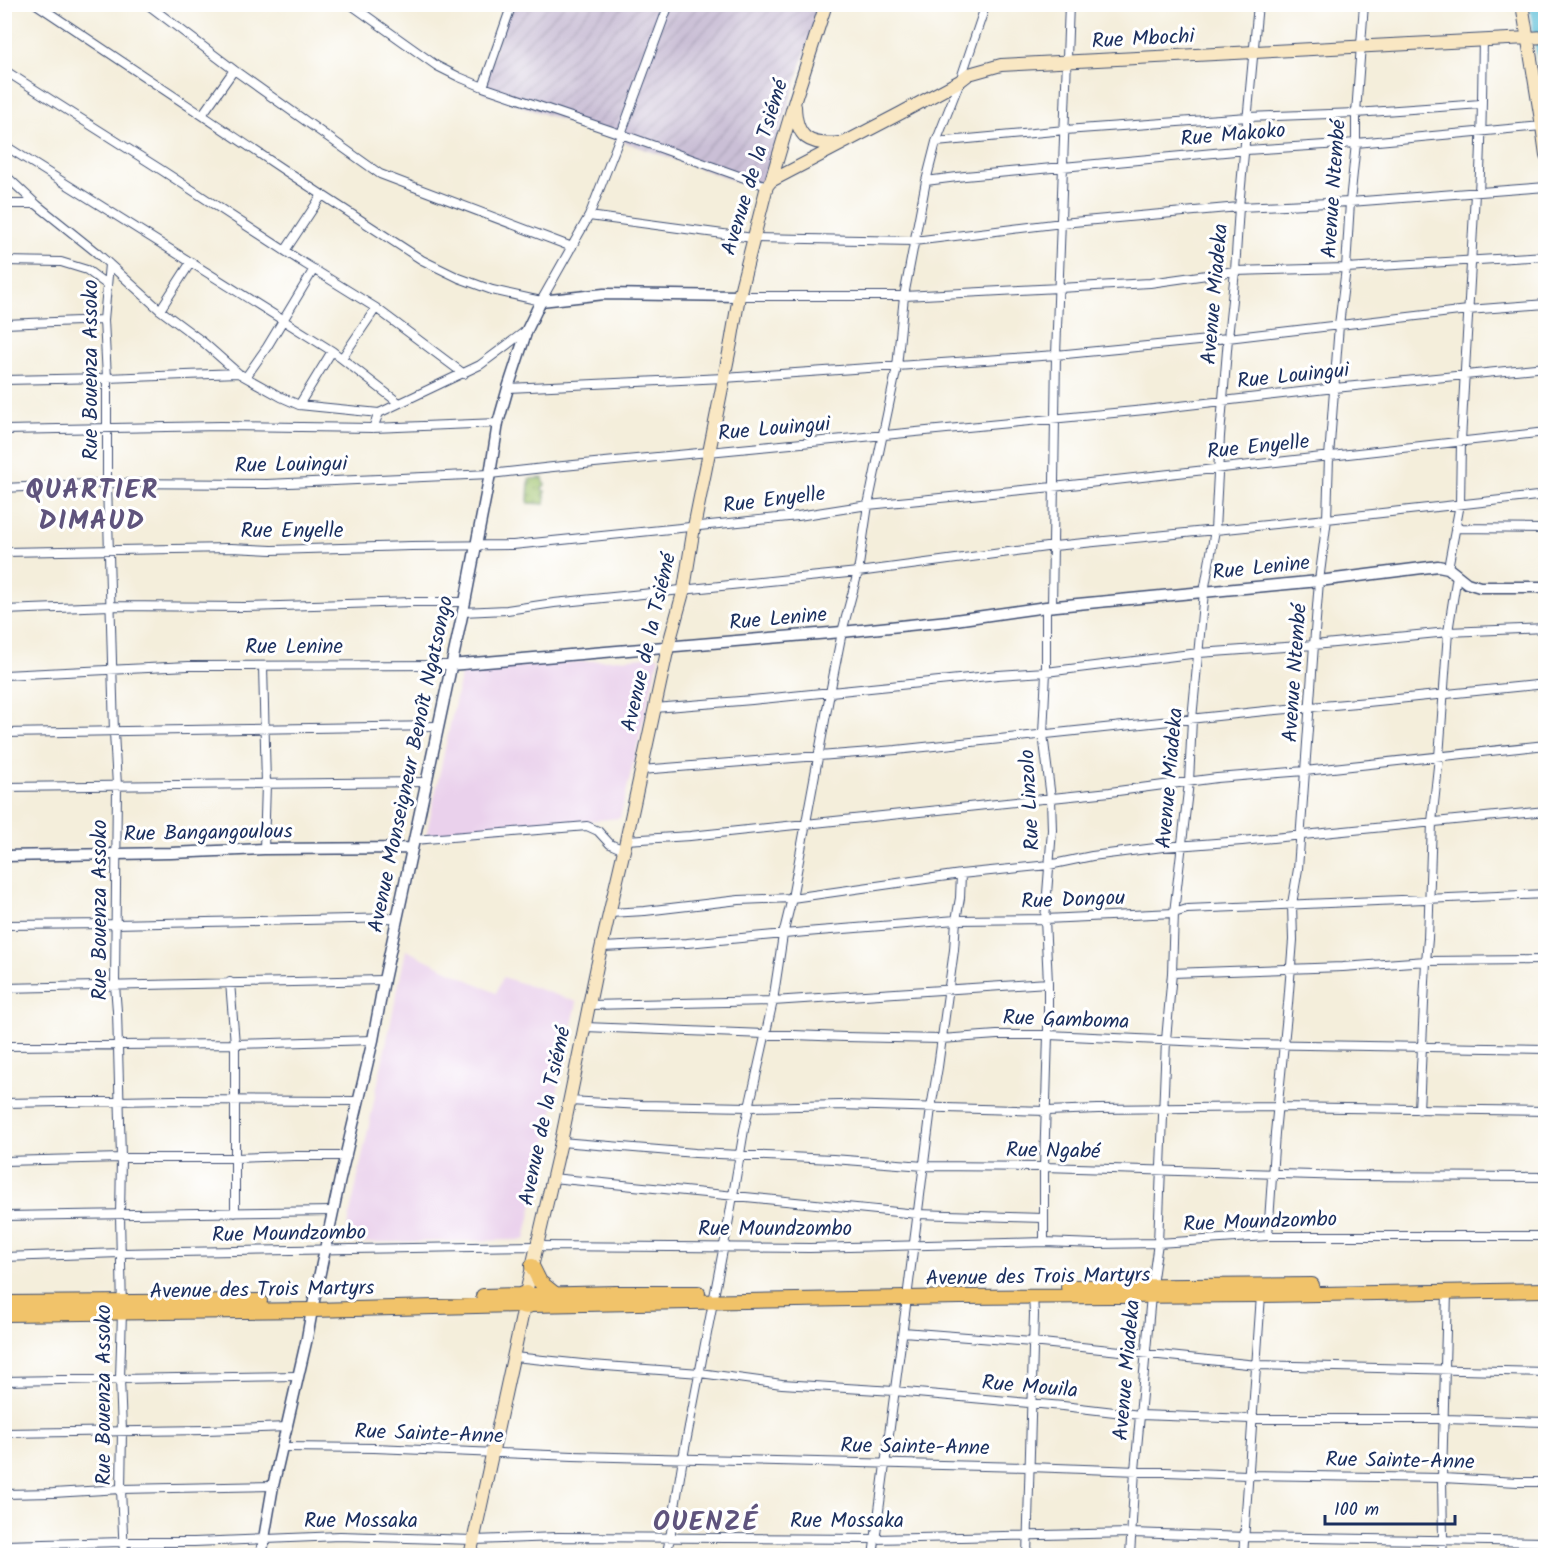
<svg xmlns="http://www.w3.org/2000/svg" width="1550" height="1560" font-family="Kalam,sans-serif">
<defs>
<pattern id="industrial-furrows" width="10" height="10" patternUnits="userSpaceOnUse" patternTransform="scale(1.5)"><rect width="10" height="10" fill="#cabfd6"/><path d="M-1 1l2-2M0 10L10 0M9 11l2-2" fill="none" stroke="#ada4ba"/></pattern>
<pattern id="grass-dots" width="8" height="8" patternUnits="userSpaceOnUse" patternTransform="scale(1.5)"><rect width="8" height="8" fill="#9ec26b"/><path d="M2 2h.1M6 6h.1" fill="none" stroke="#809e5b" stroke-width="1.8" stroke-linecap="round"/></pattern>
</defs>
<rect width="100%" height="100%" fill="#fff"/>
<filter id="ink" filterUnits="userSpaceOnUse"><feTurbulence type="fractalNoise" baseFrequency=".0167" numOctaves="2"/><feDisplacementMap in="SourceGraphic" scale="12" xChannelSelector="R" yChannelSelector="G"/><feConvolveMatrix kernelMatrix="1 2 1 2 8 2 1 2 1" color-interpolation-filters="sRGB"/></filter>
<filter id="wash" filterUnits="userSpaceOnUse"><feTurbulence type="fractalNoise" baseFrequency=".008" numOctaves="4" result="noise"/><feDisplacementMap in="SourceGraphic" scale="24" xChannelSelector="R" yChannelSelector="G"/><feGaussianBlur stdDeviation="1.35" result="paint"/><feColorMatrix in="noise" values="0 0 0 0 0 0 0 0 0 0 0 0 0 0 0 0 0 1.4 0 .05"/><feComposite in="paint" operator="in"/></filter>
<g filter="url(#wash)">
<rect width="100%" height="100%" fill="#f4eedb"/>
<path fill="#ead1ec" d="M659,656L620,818L426,836L462,670Z
M406,950L496,993L503,977L577,1002L525,1240L344,1243Z"/>
<path fill="url(#industrial-furrows)" d="M509,5H820L762,190L481,92Z"/>
<path fill="url(#grass-dots)" stroke="#5c7864" stroke-width="1.5" d="M543,478L545,485L542,488L543,491H545V504L528,503L529,479Z"/>
<g fill="none" stroke-linecap="round" stroke-linejoin="round">
<path stroke="#59bdd7" stroke-width="15" d="M1536,4L1546,69"/>
</g>
</g>
<g filter="url(#ink)">
<g fill="none" stroke-linecap="round" stroke-linejoin="round">
<defs>
<path id="minor" d="M36,4L287,172L422,260L459,278L492,290L541,301L589,216L621,134L669,4
M147,4L234,70L380,174L572,247
M350,4L437,66L459,77L483,87L621,134L767,186
M4,70L163,171L302,262L376,308L464,374
M483,87L512,4
M202,115L234,70
M936,142L1065,130L1248,117L1356,113L1481,104
M4,145L332,351L399,403
M4,174L36,204L97,253L160,310L203,342L238,373L281,397L299,405L379,413L373,428
M926,181L965,176L1246,150L1356,143L1542,126
M1479,192C1482,141 1482,90 1483,39
M4,204H36
M589,216L753,238L914,241L1062,223L1239,207L1350,202L1546,187
M285,251L322,195
M4,261L61,262L87,270L106,284
M109,264L104,320L107,378V483L114,732L117,786L115,985L117,1011L121,1158L120,1215L122,1312L120,1378L122,1431L121,1489L124,1556
M739,296H904L1059,288L1150,283L1235,271L1346,268L1546,256
M160,310L191,262
M4,324L104,320
M342,358L376,308
M246,377L267,347L314,269
M4,380L107,378L238,373
M508,388L724,378L1056,355L1228,338L1468,310L1546,304
M299,405L332,351
M379,413L480,365L527,330
M4,430L221,426L373,428L498,423
M4,488L107,483L267,484L490,474L553,467L1145,410L1335,388L1546,367
M1455,528L1546,529
M4,552L231,548L272,550L411,546L513,545L798,516L868,505L1053,487L1546,432
M1448,568L1460,504L1461,441L1475,193
M1052,607L1056,355L1069,4
M4,610L111,606L245,607L413,602H465
M462,612L507,610L554,603L858,572L1054,546L1327,519L1546,495
M263,666L266,784L264,849
M4,675L189,666L450,665
M655,708L752,700L998,675L1046,672L1199,653L1314,645L1448,632L1546,628
M4,733L438,726
M641,770L896,750L1265,711L1368,702L1546,684
M4,787L426,782
M414,840L587,826L598,831L610,844L624,850
M626,840L690,836L1110,792L1217,778L1305,771L1546,745
M610,913L645,911L739,900L792,898L961,874L1049,865L1092,856L1163,847L1242,841L1546,811
M4,925L115,924L397,918
M602,947L687,943L806,932L956,920L1045,919L1174,913L1187,909L1546,894
M1172,973L1343,967L1426,961L1546,960
M230,982L235,1044V1213
M4,988L384,980
M590,1005L773,1001L1048,983
M585,1027L845,1037L941,1039L997,1035H1048L1249,1044L1546,1049
M4,1046L235,1044L373,1040
M569,1101L642,1105L750,1107L840,1105L1047,1111L1098,1109L1278,1107L1546,1111
M4,1103L173,1100L358,1101
M1419,1110L1426,961L1428,939L1432,822L1439,757L1448,632L1457,575
M561,1142L695,1153L833,1159L924,1166L1044,1167L1348,1176L1546,1177
M4,1161L121,1158H235L296,1156H347
M552,1178L917,1214L1043,1218
M4,1216L333,1211
M1268,1236L1275,1133L1288,1004L1293,940L1292,904L1298,869L1314,645L1319,581L1327,519L1329,457L1339,325L1346,268L1350,202L1356,143V113L1364,4
M1044,1242V1167L1048,1035V983L1045,919L1052,830L1051,798L1043,734L1046,672V607
M4,1257L120,1253L537,1246L810,1248L1044,1242L1096,1244L1158,1243L1268,1236H1546
M908,1290L931,1108L938,1067L954,950L956,920L960,898L961,874
M903,1332L1032,1342L1257,1365L1546,1372
M514,1357L592,1365L700,1373L782,1384L894,1391L1063,1406L1140,1415L1251,1419H1444L1546,1422
M4,1381L298,1376
M4,1433L206,1430L288,1427
M283,1447L374,1448L573,1456L1029,1467L1248,1475L1442,1478L1518,1482H1546
M4,1494L53,1493L121,1489L273,1486
M4,1545L124,1542H194L340,1536L474,1540L558,1537L875,1539L1132,1533L1245,1537L1546,1542
M666,1556L670,1538L683,1458L729,1219L744,1130L773,1001L783,935L792,898L830,693L842,632L858,572L868,505L897,367L904,296L926,181L936,142L960,81L986,4
M873,1556L907,1298
M1027,1556L1034,1314L1033,1296
M1130,1556L1135,1470L1152,1285L1158,1243L1166,1040L1172,973L1174,913L1189,782L1192,719L1204,592L1215,530L1220,436L1228,338L1235,271L1239,207L1258,4
M1243,1556L1261,1295
M1442,1556L1443,1539L1442,1478L1447,1292"/>
<path id="tertiary" d="M450,665L842,632L948,621L1046,607L1319,581L1438,566L1448,568L1467,583L1480,587H1546
M4,856L171,853L264,849L412,848
M261,1556L273,1486L307,1338L312,1310L340,1179L373,1040L384,980L465,602L490,474L498,423L508,388L527,330L541,301L604,294L739,296"/>
<path id="secondary" d="M1522,4L1542,126L1546,155
M795,106C796,138 809,146 840,143
M771,181L901,113L960,81L969,74L1001,65L1546,37
M526,1293L561,1142L597,966L624,850L668,647L684,589L694,527L731,343L739,296L767,186L771,181L795,100L826,4
M470,1556L524,1307"/>
<path id="primary" d="M532,1266L540,1282L555,1294
M1068,1287L1312,1285
M531,1295L616,1293H698
M483,1296L520,1295
M4,1303L260,1301
M530,1305L960,1297L1261,1295L1546,1290
M4,1314L312,1310L520,1305C525,1308 529,1307 532,1303L531,1295L526,1293L522,1294L518,1298L520,1305"/>
</defs>
<use href="#minor" stroke="#3c4c71" stroke-width="10"/>
<use href="#tertiary" stroke="#3c4c71" stroke-width="13"/>
<use href="#secondary" stroke="#3c4c71" stroke-width="14"/>
<use href="#primary" stroke="#3c4c71" stroke-width="16"/>
<use href="#minor" stroke="#fff" stroke-width="8"/>
<use href="#tertiary" stroke="#fff" stroke-width="10"/>
<use href="#secondary" stroke="#f9e7c3" stroke-width="12"/>
<use href="#primary" stroke="#f1c36a" stroke-width="14"/>
</g>
</g>
<g text-anchor="middle" stroke-width="6" stroke-linejoin="round" paint-order="stroke">
<g font-size="21" fill="#1b2f5e" stroke="#fff">
<text transform="translate(1143 38) rotate(-3)" y="7">Rue Mbochi</text>
<text transform="translate(1233 134) rotate(-5)" y="7">Rue Makoko</text>
<text transform="translate(754 167) rotate(-73)" y="7">Avenue de la Tsiémé</text>
<text transform="translate(1333 189) rotate(-86)" y="7">Avenue Ntembé</text>
<text transform="translate(1214 294) rotate(-85)" y="7">Avenue Miadeka</text>
<text transform="translate(90 370) rotate(-90)" y="7">Rue Bouenza Assoko</text>
<text transform="translate(1293 375) rotate(-6)" y="7">Rue Louingui</text>
<text transform="translate(774 428) rotate(-5)" y="7">Rue Louingui</text>
<text transform="translate(1258 446) rotate(-6)" y="7">Rue Enyelle</text>
<text transform="translate(291 464) rotate(-1)" y="7">Rue Louingui</text>
<text transform="translate(774 499) rotate(-7)" y="7">Rue Enyelle</text>
<text x="292" y="537">Rue Enyelle</text>
<text transform="translate(1261 567) rotate(-6)" y="7">Rue Lenine</text>
<text transform="translate(778 618) rotate(-5)" y="7">Rue Lenine</text>
<text transform="translate(648 642) rotate(-77)" y="7">Avenue de la Tsiémé</text>
<text x="294" y="653">Rue Lenine</text>
<text transform="translate(1294 673) rotate(-86)" y="7">Avenue Ntembé</text>
<text transform="translate(410 764) rotate(-78)" y="7">Avenue Monseigneur Benoît Ngatsongo</text>
<text transform="translate(1169 778) rotate(-85)" y="7">Avenue Miadeka</text>
<text transform="translate(1029 800) rotate(-93)" y="7">Rue Linzolo</text>
<text transform="translate(208 832) rotate(-1)" y="7">Rue Bangangoulous</text>
<text transform="translate(1073 899) rotate(-2)" y="7">Rue Dongou</text>
<text transform="translate(99 910) rotate(-90)" y="7">Rue Bouenza Assoko</text>
<text transform="translate(1066 1019) rotate(2)" y="7">Rue Gamboma</text>
<text transform="translate(544 1116) rotate(-78)" y="7">Avenue de la Tsiémé</text>
<text transform="translate(1053 1150) rotate(1)" y="7">Rue Ngabé</text>
<text transform="translate(1260 1221) rotate(-2)" y="7">Rue Moundzombo</text>
<text x="775" y="1235">Rue Moundzombo</text>
<text transform="translate(289 1233) rotate(-1)" y="7">Rue Moundzombo</text>
<text transform="translate(1038 1276) rotate(-1)" y="7">Avenue des Trois Martyrs</text>
<text transform="translate(262 1289) rotate(-1)" y="7">Avenue des Trois Martyrs</text>
<text transform="translate(1126 1370) rotate(-85)" y="7">Avenue Miadeka</text>
<text transform="translate(1030 1386) rotate(5)" y="7">Rue Mouila</text>
<text transform="translate(103 1395) rotate(-90)" y="7">Rue Bouenza Assoko</text>
<text transform="translate(429 1433) rotate(2)" y="7">Rue Sainte-Anne</text>
<text transform="translate(915 1446) rotate(1)" y="7">Rue Sainte-Anne</text>
<text transform="translate(1400 1460) rotate(1)" y="7">Rue Sainte-Anne</text>
<text x="361" y="1527">Rue Mossaka</text>
<text x="847" y="1527">Rue Mossaka</text>
</g>
<g font-size="27" font-weight="bold" letter-spacing="1.5" fill="#5f547d" stroke="#fff">
<text x="92" y="498">QUARTIER<tspan x="92" dy="31">DIMAUD</tspan></text>
<text x="706" y="1530">OUENZÉ</text>
</g>
</g>
<rect width="1550" height="1560" fill="none" stroke="#fff" stroke-width="24"/>
<path d="M1325 1515v9h130v-9" fill="none" stroke="#1b2f5e" stroke-width="3"/>
<text x="1334" y="1515" font-size="18" fill="#1b2f5e" stroke="#ffffff" stroke-width="4.5" paint-order="stroke">100 m</text>
</svg>
